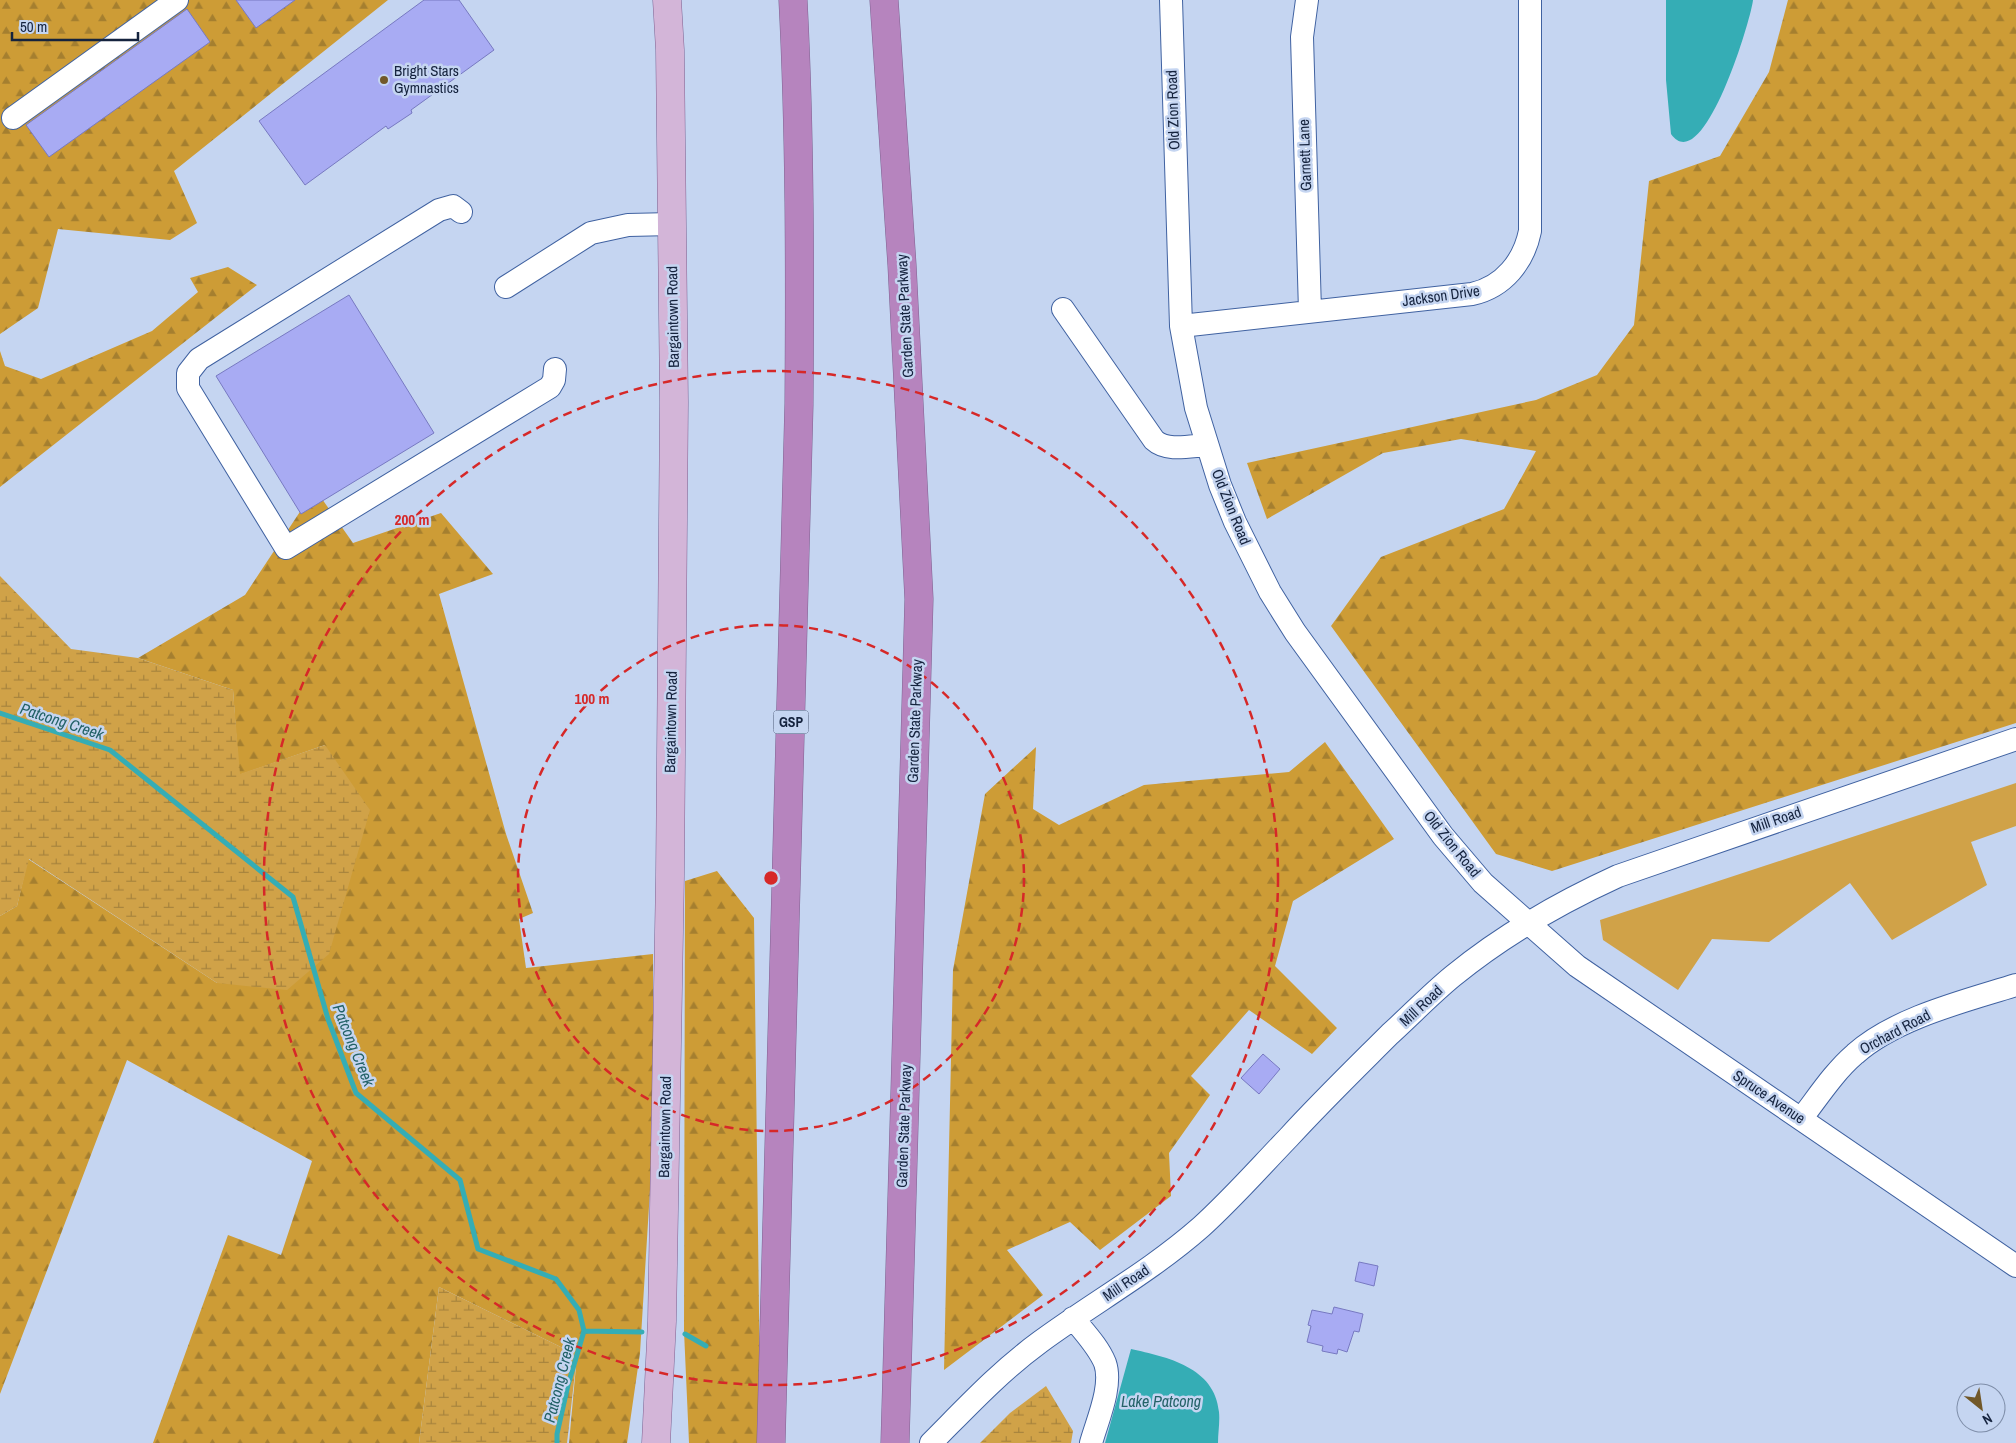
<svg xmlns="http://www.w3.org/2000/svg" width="2016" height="1443" font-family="'Archivo Narrow',sans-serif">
<defs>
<pattern id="forest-firs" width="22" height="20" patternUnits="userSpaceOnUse" patternTransform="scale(1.25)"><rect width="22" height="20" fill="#cd9c36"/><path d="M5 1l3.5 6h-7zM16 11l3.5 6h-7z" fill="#a57f2f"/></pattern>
<pattern id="wetland-marsh" width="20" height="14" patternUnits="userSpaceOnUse" patternTransform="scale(1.25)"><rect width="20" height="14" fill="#d0a248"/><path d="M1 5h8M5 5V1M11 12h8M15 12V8" fill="none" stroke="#a8843d"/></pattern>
</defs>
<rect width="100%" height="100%" fill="#c5d5f1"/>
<path fill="#d0a248" d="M2016,783V826L1971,842L1987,885L1892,940L1850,883L1769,942L1712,939L1678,990L1603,940L1600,920Z"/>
<path fill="url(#forest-firs)" d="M0,0H388L174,171L197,223L170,240L58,229L38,308L0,334Z
M1788,0H2016V723L1552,871L1496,854L1331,626L1381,557L1504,509L1536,451L1461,439L1383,453L1267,519L1247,463L1536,400L1597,375L1634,325L1649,181L1720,156L1769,72Z
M228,267L257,285L0,487V351L5,366L41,379L152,331L198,292L190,278Z
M315,489L353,543L441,513L493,574L439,594L506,834L533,913L519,919L526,968L653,954V1141L640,1353L627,1443H569L577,1355L439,1287L419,1443H153L228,1235L281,1255L312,1161L127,1060L0,1394V916L17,906L28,859L217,983L325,745L239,775L233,690L138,658L245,595Z
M1325,742L1394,839L1293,901L1275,966L1337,1028L1312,1054L1249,1010L1191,1076L1210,1095L1169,1153L1171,1196L1100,1250L1070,1222L1007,1250L1043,1295L944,1370L953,970L985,794L1036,747L1033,809L1059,825L1144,785L1289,772Z
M717,871L754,918L760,1390L759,1443H689L684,1331L685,881Z"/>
<path fill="url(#wetland-marsh)" d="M0,576L71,649L138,658L233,690L240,774L325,745L370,810L329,954L287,990L217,983L29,859L17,906L0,916Z
M439,1287L577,1355L567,1443H419Z
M1046,1386L1073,1431L1071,1443H980L1010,1413Z"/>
<path fill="#35adb5" d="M1666,0H1753C1751,20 1703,179 1671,134L1666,80Z
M1131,1349C1167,1357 1215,1367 1219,1412C1220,1422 1218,1433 1218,1443H1105Z"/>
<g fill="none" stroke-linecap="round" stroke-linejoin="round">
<path stroke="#35adb5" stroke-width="5" d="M0,713L110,750L293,897L328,1019L356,1093L460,1180L478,1249L556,1279L579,1310L584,1331L568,1385L557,1434V1443
M584,1331L642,1332
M685,1334L706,1346"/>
</g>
<path fill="#a8abf3" stroke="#7779c1" d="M236,0H295L256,28Z
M424,0H459L494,50L411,110L412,113L388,129L386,126L305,185L259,121Z
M187,9L210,42L49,157L26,125Z
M349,295L434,433L301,514L216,376Z
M1263,1054L1280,1069L1259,1094L1241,1078Z
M1359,1262L1378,1266L1374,1286L1355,1281Z
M1334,1307L1363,1314L1359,1332L1354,1331L1347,1352L1338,1349L1337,1354L1322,1351L1323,1346L1307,1342L1311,1326L1308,1325L1312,1310L1332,1314Z"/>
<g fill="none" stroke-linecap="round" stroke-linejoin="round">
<defs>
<path id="minor" d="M1171,0L1181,326L1196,408L1220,485L1235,522L1270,592L1295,632L1443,836L1483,883L1577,966L2016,1266
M1307,0L1302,37L1310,311
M13,118L177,0
M461,212L453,206L439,210L199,359L188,373V388L286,548L550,387L554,380L555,369
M506,287L591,233L628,225L672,224
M1063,309L1154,440C1167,452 1190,446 1207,445
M1181,326L1472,294C1504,287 1524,261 1530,231V0
M1801,1119C1818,1097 1834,1072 1855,1054C1895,1018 1965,1001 2016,985
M1073,1318C1084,1332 1098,1346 1105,1363C1113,1386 1097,1421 1091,1443
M931,1443C966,1408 999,1372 1040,1342C1093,1303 1151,1271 1201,1227C1232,1199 1260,1167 1289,1137C1321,1102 1356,1068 1390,1034C1411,1015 1431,994 1453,976C1503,935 1559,903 1618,876L2016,739"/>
<path id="major" d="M656,1443L662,1321L670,876L674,402L670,50L667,0"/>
<path id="highway" d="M884,0L902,265L919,599L895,1443
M771,1443L799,404C800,269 800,135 793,0"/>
</defs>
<use href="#minor" stroke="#4062a1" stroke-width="24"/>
<use href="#major" stroke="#7e6291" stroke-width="29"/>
<use href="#highway" stroke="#7e6291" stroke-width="29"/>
<use href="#minor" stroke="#fff" stroke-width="22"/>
<use href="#major" stroke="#d3b5d8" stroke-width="28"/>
<use href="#highway" stroke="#b684be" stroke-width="28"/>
</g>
<g fill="none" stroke="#d62828" stroke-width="2.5" stroke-dasharray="9 6">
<circle cx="771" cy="878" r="253"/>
<circle cx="771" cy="878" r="507"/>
</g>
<circle fill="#715829" stroke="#c5d5f1" stroke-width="2" cx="384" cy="80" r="5"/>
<g text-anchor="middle" stroke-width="5" stroke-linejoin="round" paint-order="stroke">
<rect fill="#c5d5f1" stroke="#4a5874" stroke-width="1" x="773.5" y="710.5" width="35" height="23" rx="4"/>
<g font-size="14" font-weight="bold" fill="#15233e">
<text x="791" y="727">GSP</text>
</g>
<g font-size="15" fill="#15233e" stroke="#c5d5f1" text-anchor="start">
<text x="394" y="76">Bright Stars<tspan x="394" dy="17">Gymnastics</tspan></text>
</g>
<g font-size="15" fill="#15233e" stroke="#c5d5f1">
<text transform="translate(1173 110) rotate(-92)" y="5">Old Zion Road</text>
<text transform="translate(1305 155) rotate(-92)" y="5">Garnett Lane</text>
<text transform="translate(1441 296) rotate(-8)" y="5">Jackson Drive</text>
<text transform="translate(905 316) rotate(-93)" y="5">Garden State Parkway</text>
<text transform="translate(673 317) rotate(-91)" y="5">Bargaintown Road</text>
<text transform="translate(1231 507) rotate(68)" y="5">Old Zion Road</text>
<text transform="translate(915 721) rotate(-88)" y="5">Garden State Parkway</text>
<text transform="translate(671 722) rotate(-89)" y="5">Bargaintown Road</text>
<text transform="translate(1776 820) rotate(-19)" y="5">Mill Road</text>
<text transform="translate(1452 844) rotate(51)" y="5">Old Zion Road</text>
<text transform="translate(1421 1006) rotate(-43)" y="5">Mill Road</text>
<text transform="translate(1895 1032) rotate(-28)" y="5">Orchard Road</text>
<text transform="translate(1769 1097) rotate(34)" y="5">Spruce Avenue</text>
<text transform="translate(904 1126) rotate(-88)" y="5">Garden State Parkway</text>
<text transform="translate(665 1127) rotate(-89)" y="5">Bargaintown Road</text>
<text transform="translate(1126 1283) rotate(-34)" y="5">Mill Road</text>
</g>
<g font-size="16" font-style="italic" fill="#236267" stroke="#c5d5f1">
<text transform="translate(62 721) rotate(18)" y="6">Patcong Creek</text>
<text transform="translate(354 1045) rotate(68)" y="6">Patcong Creek</text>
<text transform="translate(559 1380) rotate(-76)" y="6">Patcong Creek</text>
<text x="1161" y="1407">Lake Patcong</text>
</g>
</g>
<circle cx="771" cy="878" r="8" fill="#d62828" stroke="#c5d5f1" stroke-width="2.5"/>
<g font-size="15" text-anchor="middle" font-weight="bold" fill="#d62828" stroke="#c5d5f1" stroke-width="5" stroke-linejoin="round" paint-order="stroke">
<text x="412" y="525">200 m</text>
<text x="592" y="704">100 m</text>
</g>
<g transform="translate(1981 1408) rotate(150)"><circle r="24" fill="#c5d5f1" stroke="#7f8ea9"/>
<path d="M0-4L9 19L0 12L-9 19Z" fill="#715829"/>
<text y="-8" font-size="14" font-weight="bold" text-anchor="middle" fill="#15233e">N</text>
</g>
<path d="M12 32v8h126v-8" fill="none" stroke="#15233e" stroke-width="2.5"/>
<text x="20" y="32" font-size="15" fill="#15233e" stroke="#c5d5f1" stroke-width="4" paint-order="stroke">50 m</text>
</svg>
